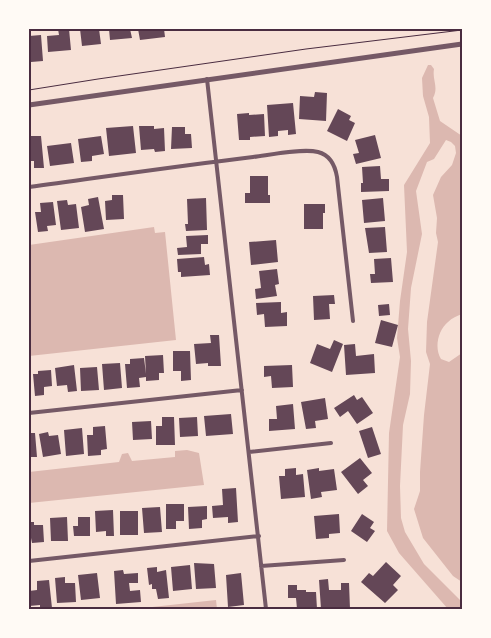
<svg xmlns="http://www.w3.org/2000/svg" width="491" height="638" font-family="Roboto,sans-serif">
<rect width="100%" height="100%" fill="#f7e1d7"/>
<path fill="#dcb8b0" d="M428,65H431L434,69C432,80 439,87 433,98L440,121L462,136V314C457,316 452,318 448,322C438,330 434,348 441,359L449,362L462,353V582L453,576L423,538L414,509L420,491V472L424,415L430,364L426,352L427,322L438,242L436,233L437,218L433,195L441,177L452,165L456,153L455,146L451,142L446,140L434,159L427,162L416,191L422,234L411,288L408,329L411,361L410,394L403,425L400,486L401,518L405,532L424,564L462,602V609H448L399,553L387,531L389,433L400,357L397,338L400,301L407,252L404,185L430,143L429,117L423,96L422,78Z
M154,227L155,233L165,232L176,340L29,356V245Z
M187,450L199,453L204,485L29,503V472L119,462L122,454L128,453L132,461L175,457V451Z
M216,600L217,609H134Z"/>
<path fill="#644757" d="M58,29H69L71,50L48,52L47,36L59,35Z
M80,29H99L101,44L82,46Z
M109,29H130L132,38L110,40Z
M138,29H164L165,37L140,40Z
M41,35L43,61L31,62V55H29V36Z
M315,92L327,93L326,121L299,119L300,96L314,97Z
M293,103L296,134L288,135V130L278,131V136L269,137L267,105Z
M338,109L351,116L349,120L355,123L347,141L327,131Z
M249,113V115L264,114L265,136L250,137V140H239L237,114Z
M133,126L136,153L109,156L106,128Z
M139,126H154V129L164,128L165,151L155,152L154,149L141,150Z
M172,127H185V134H191L192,148L171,149Z
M375,135L381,158L356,164L353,154L359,153L355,140Z
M29,136H41L44,168H34V161H29Z
M101,136L104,154L92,156V161L81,162L78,139Z
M71,143L74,163L50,166L47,146Z
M380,166L381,179H389V191L361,192V183H363L362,167Z
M250,176H268V195H270V203H245V193H250Z
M112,195H123L124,219L106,220L105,201L112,200Z
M98,197L104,229L85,232L81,207L89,205L88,199Z
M206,198L207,230L186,231L185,224H188L187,199Z
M383,198L385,221L364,223L362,200Z
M67,200L68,205L76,204L79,228L61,230L57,201Z
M53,202L56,225L47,226L48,231L38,232L35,212H41L40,203Z
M304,204H325V213H323V229H304Z
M29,208H30L31,231H29Z
M385,227L387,252L369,253L365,228Z
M208,235V244H201V254L178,255L177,248L187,247L186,236Z
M276,240L278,262L251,265L249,242Z
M204,257L205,265L209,264L210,275L181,277V272H178L177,259Z
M391,258L393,282L371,283L370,274H375L374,259Z
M277,269L279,284L275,285L277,296L256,299L255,289L261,288L259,271Z
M334,295L335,304H329L330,319L314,320L313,296Z
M281,302V313L287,312V326L265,327L264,314L257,315L256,303Z
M389,304L390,315L379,316L378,305Z
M381,320L398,325L392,347L375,343Z
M210,335H219L221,366H208V363L196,364L194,344L211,343Z
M334,340L343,344L332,372L310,363L317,344L330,349Z
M355,344L356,356L374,354L375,373L346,375L344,345Z
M173,351H190L191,380L181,381V371H173Z
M163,355L164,373H159V380L146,381V377L139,378L140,387L127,388L125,364H130V359L144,358L146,374L145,356Z
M120,363L122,388L104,390L102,364Z
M74,365L77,391L68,392L67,385L57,386L55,368Z
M292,365L293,387L272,388L271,376L264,377V366Z
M97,367L99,390L81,391L80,368Z
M51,370L52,386L44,387V395L35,396L33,374H38V371Z
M354,395L357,400L362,397L373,413L357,424L348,411L340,417L334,408Z
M325,398L328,419L315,421L316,428L306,429L301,402Z
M293,404L295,429L269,431V419H277L276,406Z
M231,414L233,434L206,436L204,416Z
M162,417H174L175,445H156V426H162Z
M197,417L198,436L180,437L179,418Z
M151,421L152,439L133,440L132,422Z
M105,426L107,449L101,450V455L88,456L87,435H93V427Z
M372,427L381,454L368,458L359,431Z
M82,428L84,454L66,456L64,430Z
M48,432L49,436L58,435L61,454L43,457L39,434Z
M29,433H35L37,457H29Z
M360,458L372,473L363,480L368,486L358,494L341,472Z
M296,468V475L303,474L305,497L281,499L279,476H285V469Z
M319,468V471L334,469L337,490L321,492L322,497L311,499L307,470Z
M236,488L238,522L228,523V517L213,518L212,506L223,505L222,489Z
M166,504H184V521H176V529H166Z
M207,506V519L202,520V528L189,529L188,507Z
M160,507L162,532L144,533L142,508Z
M113,510L114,536H106V531L96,532L95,511Z
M120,511H138V535H120Z
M339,514L340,533L329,534V538L316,539L314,516Z
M362,514L374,522L370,528L375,531L367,542L351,531Z
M67,517L68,541H51L50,518Z
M78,517H90V536H74L73,526H78Z
M29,522H34V525H43L44,542L32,543L31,538L29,539Z
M386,562L401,576L393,585L398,590L385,603L361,582L369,573L373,576Z
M194,563L214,564L216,588L196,589Z
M190,565L192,589L173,591L171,567Z
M157,567V572L166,570L169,598L158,599L156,589H152V584L149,585L147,568Z
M123,570L124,574L138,573V583H129L130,591L140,590L141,602L116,604L114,571Z
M97,573L100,598L81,600L78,575Z
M241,573L244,605L228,607L226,575Z
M65,577V583H75L76,602L57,603L55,578Z
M328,579L329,590H341V583H349L350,609H321L319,580Z
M49,580L52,608L40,609V605L29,606V591L37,590V581Z
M288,585H297V590H306V592H316L317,609H297L296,598H288Z"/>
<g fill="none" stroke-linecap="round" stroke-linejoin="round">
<path stroke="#4a2c40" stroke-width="1" d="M29,90L98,79L306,49L462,30"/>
<path stroke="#755966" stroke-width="4" d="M207,79L266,609
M29,187C103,177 178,166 253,157C269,155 303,148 318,152C330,155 335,165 337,177L353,321
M29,413L242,390
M249,452L331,443
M29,561L259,536
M261,566L344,560"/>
<path stroke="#755966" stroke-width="5" d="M29,105L462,44"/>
</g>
<rect width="491" height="638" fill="none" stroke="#fffaf5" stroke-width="60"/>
<rect x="30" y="30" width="431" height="578" fill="none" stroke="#4a2c40" stroke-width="2"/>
</svg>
